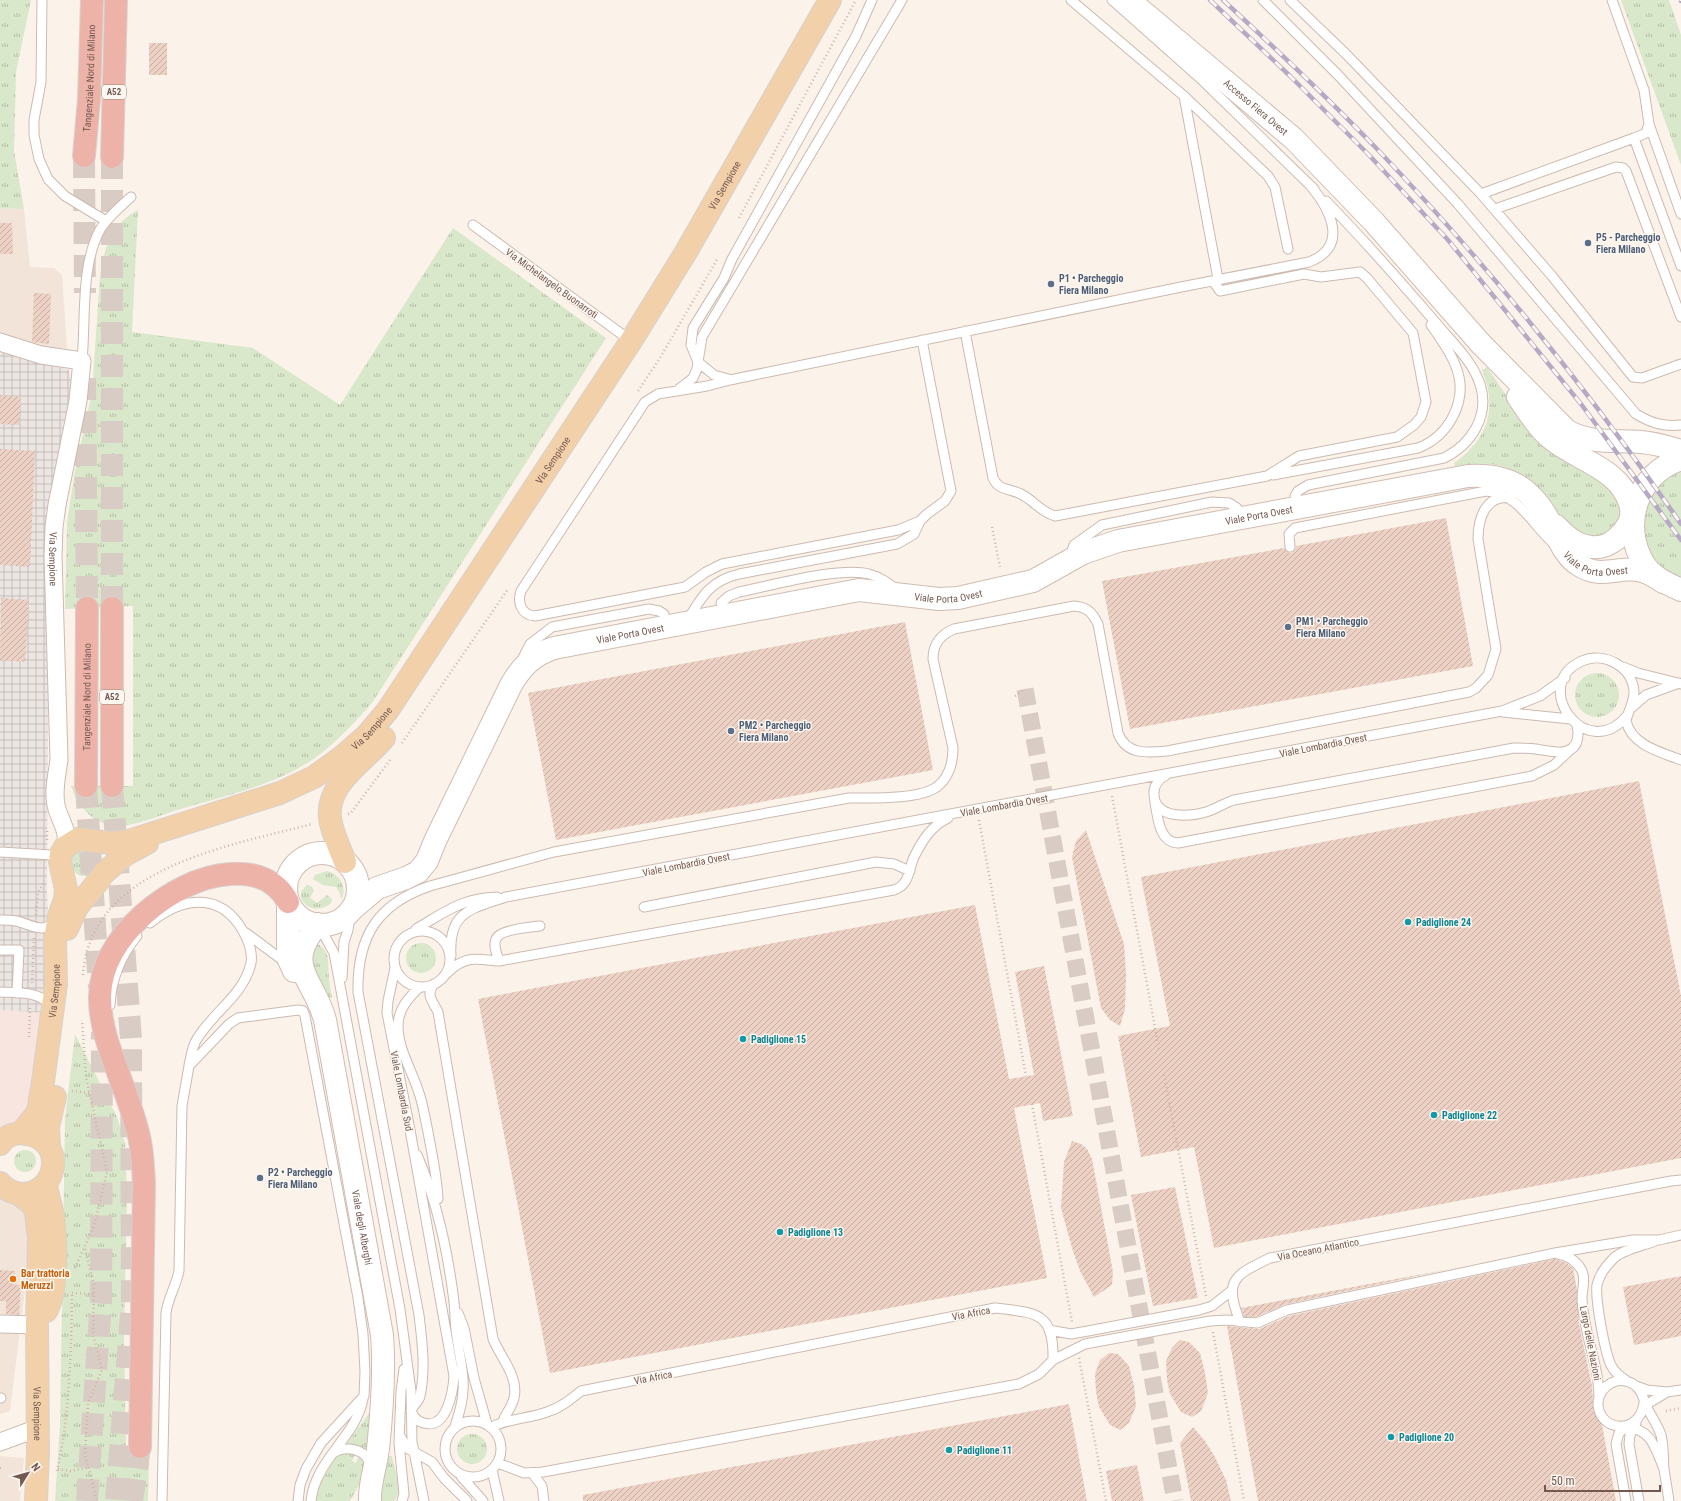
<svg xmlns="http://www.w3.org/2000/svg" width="1681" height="1501" font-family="'Roboto Condensed',sans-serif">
<defs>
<pattern id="industrial-grid" width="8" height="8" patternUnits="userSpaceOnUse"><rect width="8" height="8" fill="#ece6e3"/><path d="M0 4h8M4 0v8" fill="none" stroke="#c4bdba"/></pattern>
<pattern id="grass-tufts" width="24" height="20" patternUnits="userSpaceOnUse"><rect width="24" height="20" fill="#d9e7ca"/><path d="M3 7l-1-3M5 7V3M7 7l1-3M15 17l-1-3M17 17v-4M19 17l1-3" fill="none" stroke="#b4bea6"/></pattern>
<pattern id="building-hatch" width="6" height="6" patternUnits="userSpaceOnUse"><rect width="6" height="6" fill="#edd1c5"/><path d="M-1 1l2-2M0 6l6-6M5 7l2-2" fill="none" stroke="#c4ada2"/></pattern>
</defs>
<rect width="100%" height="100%" fill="#fbf3ea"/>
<path fill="#f2e4d9" d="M0,208L24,209L30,267L54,268L62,275L67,348L47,349L0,333Z
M37,1193L10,1411L0,1414V1198Z
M0,1456L24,1458L20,1501H0Z"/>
<path fill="#f9e5e0" d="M0,1010L47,1013L32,1112L0,1142Z"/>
<path fill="url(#industrial-grid)" d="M0,352L69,370L74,400L49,556L47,890L51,973L47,1013L0,1010Z"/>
<path fill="url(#grass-tufts)" d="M0,0H31L16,72L14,151L24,209L0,208Z
M1621,0H1669L1681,35V165Z
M138,210L132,332L253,348L340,405L453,228L606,338L372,703C354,723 337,742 315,758C274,786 221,797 174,811C155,817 132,828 112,825C90,822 78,805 71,786H133V606L65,609L67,524L74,476L92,392L100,276C104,248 111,224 138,210Z
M1487,367L1518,413L1615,490L1622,508L1620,524L1602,540C1594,538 1582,538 1574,534C1568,531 1561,519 1556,513C1521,472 1513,458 1455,466L1454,463C1488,439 1498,408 1482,370Z
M1681,469V581L1664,571L1654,560L1647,547L1642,532L1647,500L1662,480Z
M1575 695a22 22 0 1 1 44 0a22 22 0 1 1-44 0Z
M71 863a13 13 0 1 1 26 0a13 13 0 1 1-26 0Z
M327,871C340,874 348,888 341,900L340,894L336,887L323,885L313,879L315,875Z
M307,885L311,886L314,890L310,898L317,903L327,895L332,899L331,903C322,912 306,910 301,898V892Z
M406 958a15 15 0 1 1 30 0a15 15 0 1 1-30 0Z
M317,943C330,952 328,961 329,976C329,983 331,991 332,998H329L314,975L307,955Z
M75,1034L117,1117L125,1143L127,1196L124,1331L126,1450L149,1453L148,1501H55L60,1425L65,1120Z
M14 1161a11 11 0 1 1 22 0a11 11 0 1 1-22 0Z
M372,1409L367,1451L346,1445Z
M457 1449a15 15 0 1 1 30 0a15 15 0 1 1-30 0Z
M349,1453L355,1454L352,1461L356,1463L359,1455L365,1466L360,1483L350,1501H317C315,1486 330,1467 338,1455Z
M387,1456H392C394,1469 404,1491 394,1501H375Z"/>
<path fill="url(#building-hatch)" d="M149,43H167V75H149Z
M0,223H12L13,254H0Z
M34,293L51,294L49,344L32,342Z
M0,395L21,397L19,425L0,424Z
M0,449L35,451L30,567L0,565Z
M1446,518L1473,666L1130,729L1102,581L1284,548L1287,552L1291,553L1295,550L1296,546Z
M1,598L29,600L25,662L0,660Z
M905,622L933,770L556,840L528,693Z
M1639,781L1681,996V1158L1214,1248L1194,1147L1141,1157L1118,1036L1170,1026L1141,877Z
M1086,830L1124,944L1126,975L1125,1009L1120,1026L1110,1020L1101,1008L1072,857L1076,841Z
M975,905L1009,1079L1034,1075L1015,972L1044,966L1073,1116L1043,1121L1040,1103L1014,1108L1047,1278L550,1373L478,999Z
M1072,1141L1081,1144L1087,1149L1092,1159L1113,1272L1112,1285L1094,1297L1080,1271L1072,1248L1061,1208L1064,1162Z
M1175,1187L1198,1298L1153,1306L1131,1195Z
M1555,1259L1566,1263L1573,1268L1577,1290L1579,1324L1592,1386L1594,1413L1602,1425L1616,1501H1258L1227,1326L1259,1329L1289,1316Z
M1450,1269L1286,1304L1256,1317L1244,1316L1241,1308Z
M0,1270L15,1271V1285H21L19,1315L6,1314V1301H0Z
M1681,1276V1336L1634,1345L1623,1287Z
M1180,1340L1189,1342L1200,1353L1205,1373L1208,1393L1201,1411L1192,1417L1181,1412L1170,1394L1167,1380L1166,1361L1172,1348Z
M1109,1353L1118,1354L1129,1366L1134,1386L1136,1406L1129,1423L1120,1430L1110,1425L1099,1407L1096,1392L1095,1374L1100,1360Z
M1069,1404L1087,1501H583V1495Z
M1193,1427L1205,1441L1215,1457L1226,1480L1231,1501H1191L1180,1443Z
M1137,1465L1144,1501H1112L1106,1471Z"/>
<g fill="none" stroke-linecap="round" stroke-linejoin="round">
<path stroke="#d9ccc4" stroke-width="17" stroke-dasharray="17 8" stroke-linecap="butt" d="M1025,689L1175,1501"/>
<path stroke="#d9ccc4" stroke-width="22" stroke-dasharray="22 11" stroke-linecap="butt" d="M84,156L85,293
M85,378L87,608
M112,608V157
M86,786L99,988
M112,786L131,1039L132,1303L116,1501
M87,1501L101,1301L102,1032
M132,1501L140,1447"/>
<defs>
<path id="lane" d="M42,0L41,82L34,120V135L39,159L48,179L65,196L106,221
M1071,0L1184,96L1268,176L1275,187L1288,249
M1112,0L1203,81L1314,189
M1263,0L1338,75L1458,204L1636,414C1651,423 1664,427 1681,425
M1290,0L1347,55L1481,194L1634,138L1681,266
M1612,0L1644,90L1649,124L1681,214
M1184,96L1218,279
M1634,138L1646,133L1649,124
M1481,194L1552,276L1633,377L1642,378L1681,364
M1495,209L1616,167L1623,168L1626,171L1681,317
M473,225L631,341
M965,331L993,478C999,491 1009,488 1021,494C1033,500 1041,512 1055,516L1267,476L1299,456L1397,437L1414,425L1421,417L1426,402L1413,333L1367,278L1360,272L1321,277L1304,274L1220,291L1213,281
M922,340L951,491L945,501L927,514L920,521L898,530L722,564L706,572L685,587L535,616C521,615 517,602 521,591L645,402L658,394L707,386L730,380L1181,287L1309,262C1350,246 1330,209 1310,185
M82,361C86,321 80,264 101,228C109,216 120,207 131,197
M728,379L714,375L698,362L702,337L902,0
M679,389L693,378L697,369L698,362L691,345L693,328L724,278L732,259L856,36L872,0
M1273,475L1418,448C1449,436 1469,400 1456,367C1451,352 1440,338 1431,325
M1295,496L1298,491L1308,485L1444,458C1472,444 1490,415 1480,384C1472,360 1451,341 1436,323C1400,281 1364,240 1326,201
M1290,547L1289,534L1295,528L1486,491C1518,493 1531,523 1553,543
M1070,556L1074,545L1102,525L1212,502L1229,503L1237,508
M721,603L729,596L739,592C770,586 840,566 869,574C880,577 888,583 896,589
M687,621C702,596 710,581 739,574L897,544L914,534L920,521
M522,660L530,644L552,627L649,609L659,611L664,614
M1623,667L1638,673L1681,684
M1631,708L1646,695L1679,683
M1503,712L1570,719
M1627,716C1585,765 1529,684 1582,661C1604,651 1633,667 1634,692C1634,703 1628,711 1626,721C1632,746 1661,752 1681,760
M1166,775C1159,779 1153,786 1154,795C1155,819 1189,817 1206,812C1216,809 1224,803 1234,800L1514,748C1522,748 1529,748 1536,749C1551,751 1578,760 1578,733C1578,730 1577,727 1577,724
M1155,803C1158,818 1159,842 1178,843L1532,776L1554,765L1569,751
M0,852L52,855
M644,907L876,862L894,864L910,871
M0,920C5,920 11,920 16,921C31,924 43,935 55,921
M150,923C182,897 220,891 243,931C248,940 253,952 251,963C244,995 213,1012 197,1039C192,1046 191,1057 189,1065
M318,924L334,953L400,1309L411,1391L412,1442L424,1501
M416,929C445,912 462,898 497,897
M394 959a28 28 0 1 1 56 0a28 28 0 1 1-56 0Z
M246,933L285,962
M0,950H19L17,993
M451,956C448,911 471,909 506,897L1502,711L1540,696L1565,678
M499,961C497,955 493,945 496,939C499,930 530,927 540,926
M395,968L388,1001L387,1013L411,1135
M447,973C465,955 475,959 499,961L894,890C910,884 908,871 914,857C922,841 931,826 948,818
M342,978L344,942L348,930L351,910
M434,984C425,995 433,1001 438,1012L493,1339C501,1358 519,1377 514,1398C512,1407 506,1413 503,1421
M420,987C409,997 398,1009 398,1026C398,1048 411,1069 418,1090C423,1103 425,1118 428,1132C432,1154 437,1176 438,1199
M0,992C19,993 37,991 51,1005
M110,1005C111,980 121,955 137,936
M410,1130L454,1376C453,1391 447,1430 424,1423C418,1422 414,1418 411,1411C413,1405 419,1402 420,1396C426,1369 422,1341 419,1315L358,992C357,937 377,904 430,886L554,852L849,798C870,798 921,800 938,786C950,776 953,763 953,748L933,659C933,644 940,635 954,629L1074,606C1087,607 1092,612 1098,624L1118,733C1126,755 1147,753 1167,751L1469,692L1476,688L1488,675L1496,649L1478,539C1478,518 1486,494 1511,498
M417,1155C437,1201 448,1252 454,1302C455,1312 455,1321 456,1330C461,1371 470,1384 455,1426
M1558,1254C1569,1256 1577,1261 1582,1271C1586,1280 1582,1289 1582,1298C1583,1332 1599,1364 1599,1398
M458,1313L464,1328L474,1378L487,1424
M1240,1322C1224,1280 1233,1276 1270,1258L1671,1181L1681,1180
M1049,1330L1071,1334L1088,1331L1199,1310L1212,1306L1231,1291
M1627,1381C1621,1377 1616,1374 1612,1367C1605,1355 1595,1299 1597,1285C1599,1276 1606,1266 1613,1259C1621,1250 1643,1246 1655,1241
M1636,1386L1647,1390L1667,1392L1649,1403L1644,1410
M1667,1392L1681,1390
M0,1398H1
M445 1449a28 28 0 1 1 56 0a28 28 0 1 1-56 0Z
M1636,1423L1630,1435L1629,1444L1639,1501
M1624,1426C1652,1430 1654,1445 1664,1469C1663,1458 1664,1446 1661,1435C1658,1426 1652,1417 1647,1408C1644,1403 1644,1396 1640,1391C1634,1381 1621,1378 1611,1383C1604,1387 1599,1394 1598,1402C1597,1431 1639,1437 1644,1403
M492,1427C509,1418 528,1419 547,1412C560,1408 570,1400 581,1391L995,1308C1037,1313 1054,1312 1053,1360
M400,1436L407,1448L432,1462L444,1478L467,1501
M332,1454C345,1444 369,1449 370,1467
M498,1463L524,1473L543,1472L1019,1384L1039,1374L1053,1360L1085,1344L1210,1321L1227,1320L1257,1323L1287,1310L1555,1253L1633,1240H1659L1681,1235
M1664,1469L1669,1501
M492,1470L499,1501
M532,1473L542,1486L544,1501
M461,1476L483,1501
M162,1501L166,1313C168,1298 176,1286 179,1271L182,1106L189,1066L229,1024L238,1018L298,1010L303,1011L305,1016L358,1298L363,1334L365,1372L364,1396L321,1443L306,1469L300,1485L298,1501
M311,1501C315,1460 356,1437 363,1399
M402,1501L404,1494L399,1443L401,1391L404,1369
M1626,1501L1616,1444L1619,1433L1629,1425"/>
<g id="street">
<path id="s1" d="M0,342L41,355L82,361L78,401L57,505L54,527L53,556L59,760C57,775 53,790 56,805C59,820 70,831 65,847"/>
<path d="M0,1324L37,1325"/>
<path d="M0,1442L38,1428"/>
</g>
<g id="secondary">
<path id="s2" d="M1129,0L1294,139L1374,222L1481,344L1567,431C1591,444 1615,440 1641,442C1655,443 1668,447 1681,451"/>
<path d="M1518,397C1527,410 1536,425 1548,436C1574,460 1620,467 1630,504C1633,515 1631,523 1623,532C1616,541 1604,549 1591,547C1575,545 1567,537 1556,526"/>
<path d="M1681,459C1637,473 1620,525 1644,564C1652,577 1668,584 1681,590"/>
<circle cx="322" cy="889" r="36"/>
<path d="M288,902V958L294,971"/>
<path id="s3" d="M351,910L377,888L406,878L418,872L427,861L435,841L511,685C522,666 533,655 554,648L859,590L939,599L958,598L1033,581L1083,553L1118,541L1468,476C1511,473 1534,490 1553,528C1560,542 1565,556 1579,565C1600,579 1616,567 1638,570C1647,571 1656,577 1663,582"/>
<path id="s4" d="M318,924C282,967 314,978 325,1020L382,1335C385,1373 382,1411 378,1449C376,1466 369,1484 370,1501"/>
</g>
<g id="primary">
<path d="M345,862C340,848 332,834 330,818C326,783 365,761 384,738"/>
<path d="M104,873L125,855L147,843"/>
<path d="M67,929L77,907L100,879"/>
<path id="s5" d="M21,1133L38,1112L43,1082L56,984L55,939L59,916L65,900L66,889L60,862L61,854L65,847L78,839L111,843L129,841L280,793L314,777L342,757L367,735L388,710L631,341L686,252L830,0"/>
<path d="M0,1144C6,1135 17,1132 27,1134C65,1139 60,1194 21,1194C13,1193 5,1189 0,1183"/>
<path d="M49,1146L48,1127L55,1097"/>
<path d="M46,1184C47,1193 50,1202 52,1211C56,1234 58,1292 46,1311"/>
<path id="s6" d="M19,1194L32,1204L36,1212L39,1238L37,1325L38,1452L36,1501"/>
</g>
<g id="highway">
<path id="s7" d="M84,156L89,99L92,0"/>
<path d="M112,157L116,0"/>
<path d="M112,608V786"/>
<path id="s8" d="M86,786L87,608"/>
<path d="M140,1447L144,1184C143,1164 142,1144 136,1125C113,1044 64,986 144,914C167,894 198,876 230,874C254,872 276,879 288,902"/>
</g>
</defs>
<use href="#lane" stroke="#ccbab1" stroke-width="11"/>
<use href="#street" stroke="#ccbab1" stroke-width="19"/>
<use href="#secondary" stroke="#d0bcb2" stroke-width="24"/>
<use href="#primary" stroke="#d8d1ce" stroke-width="24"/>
<use href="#highway" stroke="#d8d1ce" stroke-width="24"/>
<path stroke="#d2b4a8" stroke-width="2.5" stroke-dasharray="1 3" stroke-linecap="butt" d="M739,218L856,0
M638,391L660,358L718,258
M992,527L1000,567
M1015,696L1025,689
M402,743L508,589
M1112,796L1159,1049
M348,814L351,813L390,760
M979,820L1026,1076
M47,840V829
M36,915L38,892L44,883
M83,975C90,867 230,846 312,824
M32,983L34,938
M29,1037L30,1006
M1164,1075L1206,1296
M72,1091L90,1093
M1032,1104L1072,1322
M85,1249L94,1285L93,1334L102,1369L88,1404L85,1454L97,1501
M75,1268L94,1226L107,1172L86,1077L82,1020
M72,1293L94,1294
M1213,1332L1244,1501
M1079,1358L1106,1501
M1666,1411L1681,1408
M0,1468L2,1469
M58,1469L70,1471L88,1468
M57,1471C70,1413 71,1353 72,1293"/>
<use href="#lane" stroke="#fff" stroke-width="9"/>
<use href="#street" stroke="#fff" stroke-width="17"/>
<use href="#secondary" stroke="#fff" stroke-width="22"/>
<use href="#primary" stroke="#f2d0aa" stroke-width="22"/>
<use href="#highway" stroke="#eeb3a8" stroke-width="22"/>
<defs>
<path id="rail" d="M1210,0L1290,76L1368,154L1448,240L1581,404L1681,540
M1223,0C1275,48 1327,97 1377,149C1487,264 1590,392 1681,524
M1681,0V1"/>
</defs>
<use href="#rail" stroke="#b5a9c4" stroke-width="4.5"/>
<use href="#rail" stroke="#fdf7f1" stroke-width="3" stroke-dasharray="9" stroke-linecap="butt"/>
</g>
<g fill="#5c6f8a" stroke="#fdf7f1" stroke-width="1.5">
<circle cx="1588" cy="243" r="4"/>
<circle cx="1051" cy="284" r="4"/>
<circle cx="1288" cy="627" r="4"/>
<circle cx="731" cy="731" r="4"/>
<circle cx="260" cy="1178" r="4"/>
</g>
<g fill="#0f9aa8" stroke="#fdf7f1" stroke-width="1.5">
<circle cx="1408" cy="922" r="4"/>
<circle cx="743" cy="1039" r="4"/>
<circle cx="1434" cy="1115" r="4"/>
<circle cx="780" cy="1232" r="4"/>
<circle cx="1391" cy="1437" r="4"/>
<circle cx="949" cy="1450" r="4"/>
</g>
<circle fill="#e8710a" stroke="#fdf7f1" stroke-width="1.5" cx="13" cy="1279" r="4"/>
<g text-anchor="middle" stroke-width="3" stroke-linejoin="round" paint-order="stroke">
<g fill="#fdf7f1" stroke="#9c8880" stroke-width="1">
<rect x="102" y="85" width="24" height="14" rx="3"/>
<rect x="100" y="690" width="24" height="14" rx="3"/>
</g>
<g font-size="9" font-weight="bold" fill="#735950">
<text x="114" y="95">A52</text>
<text x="112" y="700">A52</text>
</g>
<g font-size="10" fill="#735950" stroke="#fdf7f1">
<text dy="4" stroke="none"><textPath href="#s7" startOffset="78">Tangenziale Nord di Milano</textPath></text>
<text dy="4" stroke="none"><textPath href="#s2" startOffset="166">Accesso Fiera Ovest</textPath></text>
<text dy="4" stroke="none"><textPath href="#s5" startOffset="1283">Via Sempione</textPath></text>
<text transform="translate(552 283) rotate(36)" y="4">Via Michelangelo Buonarroti</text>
<text dy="4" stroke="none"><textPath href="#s5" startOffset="959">Via Sempione</textPath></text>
<text dy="4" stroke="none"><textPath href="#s3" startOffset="1070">Viale Porta Ovest</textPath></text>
<text dy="4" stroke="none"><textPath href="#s1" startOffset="285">Via Sempione</textPath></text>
<text dy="4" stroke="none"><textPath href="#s3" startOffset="1452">Viale Porta Ovest</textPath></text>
<text dy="4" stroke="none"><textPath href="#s3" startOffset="746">Viale Porta Ovest</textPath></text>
<text dy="4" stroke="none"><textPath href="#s3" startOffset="423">Viale Porta Ovest</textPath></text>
<text dy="4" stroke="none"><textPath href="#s8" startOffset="89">Tangenziale Nord di Milano</textPath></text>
<text dy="4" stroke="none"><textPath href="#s5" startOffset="635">Via Sempione</textPath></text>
<text transform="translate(1323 745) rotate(-11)" y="4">Viale Lombardia Ovest</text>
<text transform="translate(1004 805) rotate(-10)" y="4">Viale Lombardia Ovest</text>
<text transform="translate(686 864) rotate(-11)" y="4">Viale Lombardia Ovest</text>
<text dy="4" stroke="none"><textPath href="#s5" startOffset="149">Via Sempione</textPath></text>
<text transform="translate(402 1091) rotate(79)" y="4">Viale Lombardia Sud</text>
<text dy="4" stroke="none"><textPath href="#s4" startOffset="316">Viale degli Alberghi</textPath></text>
<text transform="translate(1318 1249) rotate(-11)" y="4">Via Oceano Atlantico</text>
<text transform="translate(971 1313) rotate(-11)" y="4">Via Africa</text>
<text transform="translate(1591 1343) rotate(79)" y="4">Largo delle Nazioni</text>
<text transform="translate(653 1377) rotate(-11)" y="4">Via Africa</text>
<text dy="4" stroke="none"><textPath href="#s6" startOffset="227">Via Sempione</textPath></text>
</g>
<g font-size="10" font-weight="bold" fill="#4e5e75" stroke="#fdf7f1" text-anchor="start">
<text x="1596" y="241">P5 - Parcheggio<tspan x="1596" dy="12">Fiera Milano</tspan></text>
<text x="1059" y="282">P1 • Parcheggio<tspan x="1059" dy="12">Fiera Milano</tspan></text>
<text x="1296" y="625">PM1 • Parcheggio<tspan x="1296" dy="12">Fiera Milano</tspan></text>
<text x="739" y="729">PM2 • Parcheggio<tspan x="739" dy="12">Fiera Milano</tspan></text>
<text x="268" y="1176">P2 • Parcheggio<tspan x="268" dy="12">Fiera Milano</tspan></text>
</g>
<g font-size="10" font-weight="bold" fill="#0d838f" stroke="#fdf7f1" text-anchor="start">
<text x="1416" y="926">Padiglione 24</text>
<text x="751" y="1043">Padiglione 15</text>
<text x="1442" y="1119">Padiglione 22</text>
<text x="788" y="1236">Padiglione 13</text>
<text x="1399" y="1441">Padiglione 20</text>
<text x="957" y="1454">Padiglione 11</text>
</g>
<g font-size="10" font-weight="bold" fill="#c56008" stroke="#fdf7f1" text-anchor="start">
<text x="21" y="1277">Bar trattoria<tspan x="21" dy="12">Meruzzi</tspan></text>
</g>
</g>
<g transform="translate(28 1473) rotate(53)" stroke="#fdf7f1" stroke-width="3" paint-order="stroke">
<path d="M0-3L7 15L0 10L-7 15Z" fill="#735950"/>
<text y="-6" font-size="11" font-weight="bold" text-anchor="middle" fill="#735950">N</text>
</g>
<path d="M1545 1485v6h115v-6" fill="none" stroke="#735950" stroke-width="2"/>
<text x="1551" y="1485" font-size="12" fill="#735950" stroke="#fdf7f1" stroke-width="3" paint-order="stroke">50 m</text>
</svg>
